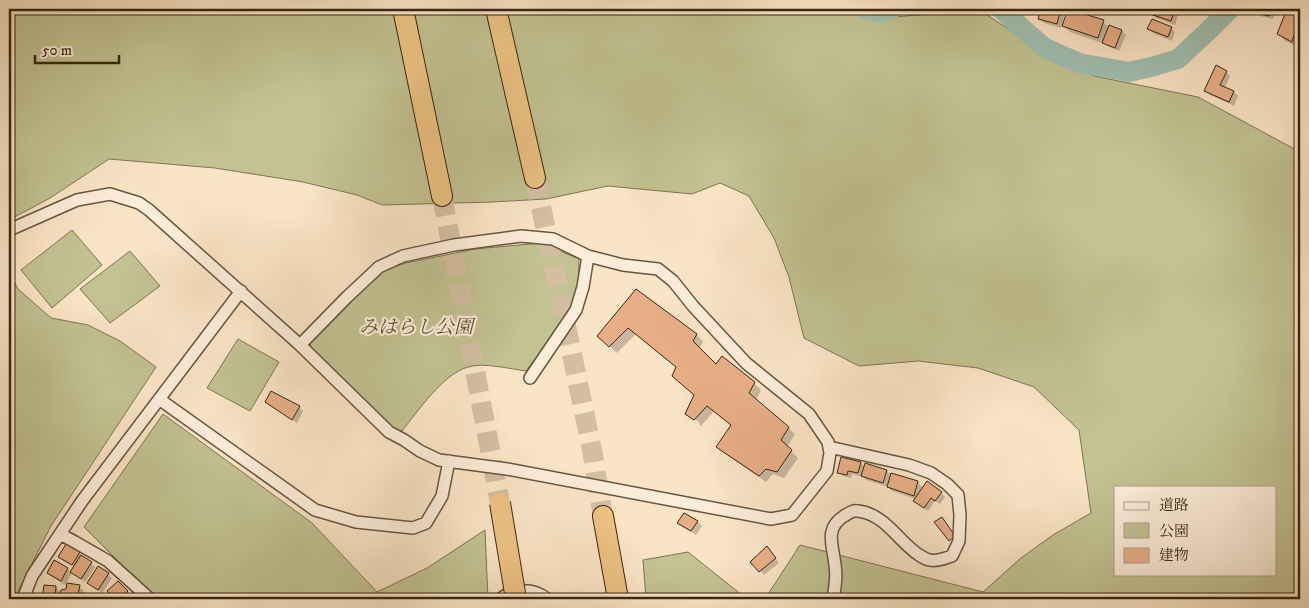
<svg xmlns="http://www.w3.org/2000/svg" width="1309" height="608" font-family="'IM FELL DW Pica','Noto Serif JP',serif">
<rect width="100%" height="100%" fill="#fae4c6"/>
<filter id="stains"><feTurbulence type="fractalNoise" baseFrequency=".004" numOctaves="4"/><feColorMatrix values="0 0 0 0 .2 0 0 0 0 .09 0 0 0 0 .02 0 0 0 .5 -.17"/></filter>
<radialGradient id="worn" r=".72"><stop offset=".6" stop-color="#630" stop-opacity="0"/><stop offset="1" stop-color="#630" stop-opacity=".3"/></radialGradient>
<path fill="#c2c292" stroke="#7c7452" fill-rule="evenodd" d="M9,9H820L882,18L980,10L1054,60L1094,76L1198,97L1300,152V599H765L800,545L983,592L1021,558L1053,535L1091,513L1079,430L1034,387L978,368L918,361L859,366L804,338L789,277L774,238L749,196L720,183L692,194L608,186L546,199L492,202L382,205L357,195L303,182L215,168L109,159L50,198L9,220ZM1115,487H1275V574H1115Z
M72,230L102,265L52,308L21,270Z
M541,243L579,259L578,294L571,310L526,371C510,369 483,362 468,367C443,374 418,411 402,431L391,429L311,350L310,340L385,270L406,263L475,249Z
M130,251L160,286L110,323L80,289Z
M9,272L18,289L51,318L88,325L120,341L156,367L51,526L14,599H9Z
M238,339L279,362L250,411L207,388Z
M163,414L312,523L377,592L427,568L485,530L488,599H156L84,527Z
M688,552L747,599H646L643,560Z"/>
<path fill="#0003" d="M1042,9H1061L1065,13L1061,28L1044,23L1039,19Z
M1153,9H1175L1179,13L1175,25L1156,18L1152,14Z
M1257,9H1276L1273,19L1260,16L1256,12Z
M1288,9H1300V41L1298,47L1285,41L1279,34Z
M1103,22L1109,28L1122,31L1126,35L1119,51L1108,46L1105,44L1070,32L1064,26Z
M1171,28L1175,32L1172,41L1153,33L1149,29Z
M1226,72L1230,76L1225,88L1234,92L1238,96L1234,106L1210,95L1206,91Z
M636,291L697,335L703,342L699,349L717,365L754,383L761,390L756,400L795,434L787,447L798,458L784,478L773,474L766,482L724,453L717,447L732,426L714,411L701,426L699,424L700,423L692,417V419L687,414L695,395L677,368L636,334L617,353L599,336Z
M267,402L299,407L303,411L297,423L271,406Z
M861,463L865,467L866,465L887,471L892,476V475L918,482L922,487L920,492L941,493L945,497L940,504L935,501L928,511L919,505L916,499L892,491L888,487L866,480L863,477L852,474L851,478L843,476L839,472Z
M684,515L698,522L702,526L696,535L683,527L679,523Z
M771,552L779,563L764,575L752,562Z
M79,553L95,567L85,582L72,573L65,585L52,577L48,573L55,562L67,569L71,573L75,567L64,561L60,557Z
M108,574L112,578L102,593L89,583Z
M118,583L131,596L127,599H117L109,591Z
M45,586L56,587L62,594L79,586L83,590V594L100,596L103,599H63L60,595L59,599H44Z"/>
<g fill="none" stroke-linecap="round" stroke-linejoin="round">
<path stroke="#9fbfb0" stroke-width="20" d="M865,9L878,12L892,9
M1001,9L1015,22L1045,48L1079,63L1129,72L1151,67L1178,59L1207,32L1230,9"/>
</g>
<path fill="#e8af87" stroke="#362611" d="M1041,9H1061L1057,24L1038,19Z
M1068,9L1104,20L1098,38L1062,26Z
M1152,9H1175L1171,21L1150,14Z
M1256,9H1271L1269,16L1255,12Z
M1287,9H1300V16L1292,42L1277,34Z
M1152,19L1172,27L1168,37L1147,29Z
M1109,25L1122,30L1115,48L1102,43Z
M1216,65L1227,71L1220,85L1234,91L1229,102L1204,91Z
M636,289L697,334L693,341L716,364L722,356L755,382L749,393L789,427L781,440L792,450L777,472L766,469L759,476L716,447L731,425L707,406L694,420L685,414L694,395L672,376L676,367L628,328L609,347L597,336Z
M271,391L300,406L292,420L265,402Z
M841,457L861,462L858,473L848,471L847,475L837,473Z
M865,463L887,470L883,483L861,476Z
M891,473L918,481L914,496L887,487Z
M927,481L942,492L935,501L931,498L924,508L913,501Z
M684,513L698,521L691,531L677,523Z
M942,517L955,536L949,541L934,522Z
M66,544L80,552L72,565L58,557Z
M767,546L776,558L759,572L750,562Z
M81,555L92,562L81,579L70,572Z
M54,560L68,568L61,581L47,573Z
M98,566L109,573L98,590L87,583Z
M118,581L128,591L119,599H115L107,591Z
M67,583L80,585L77,599L60,598L61,590L66,589Z
M44,585L56,586L55,599H42Z
M82,593L101,595L100,599H81Z"/>
<g fill="none" stroke-linecap="round" stroke-linejoin="round">
<path stroke="#d3bea2" stroke-width="20" stroke-dasharray="20 10" stroke-linecap="butt" d="M535,178L592,450L603,516
M442,196L500,503"/>
<defs>
<path id="minor" d="M9,230L77,200L110,194L139,203L149,210L300,345L389,432L404,440L420,451L439,460L507,469L771,519L792,515L827,471L830,453L828,442L809,414L746,363L693,306L673,281L658,269L623,265L588,256L553,239L521,236L454,245L403,256L379,267L347,297L300,345
M530,378L576,310L583,287L588,256
M159,399L315,510L356,522L413,528L426,523L442,496L449,461
M829,447L909,465L931,473L947,484L958,495L960,515L959,541L952,556C945,558 938,562 930,560C926,560 923,557 919,555C898,541 885,514 858,511C853,510 849,513 844,516C824,529 833,545 835,565C837,577 835,588 833,599
M60,534L75,542L108,561L150,599
M23,599L32,576L82,501L241,291
M500,599C514,588 534,588 547,599"/>
<path id="motorway" d="M403,9L442,196
M496,9L535,178
M603,516L618,599"/>
</defs>
<use href="#minor" stroke="#67563e" stroke-width="14"/>
<use href="#motorway" stroke="#362611" stroke-width="22"/>
<use href="#minor" stroke="#fcedda" stroke-width="11"/>
<use href="#motorway" stroke="#edc283" stroke-width="20"/>
<defs>
<path id="motorway-bridge" d="M500,503L516,599"/>
</defs>
<use href="#motorway-bridge" stroke="#362611" stroke-width="22" stroke-linecap="butt"/>
<use href="#motorway-bridge" stroke="#edc283" stroke-width="20"/>
</g>
<g text-anchor="middle" stroke-width="4.5" stroke-linejoin="round" paint-order="stroke">
<g font-size="19" font-style="italic" fill="#594d31" stroke="#fcedda">
<text x="416" y="333">みはらし公園</text>
</g>
</g>
<rect width="1309" height="608" fill="none" stroke="#fae4c6" stroke-width="30"/>
<rect x="10" y="10" width="1289" height="588" fill="none" stroke="#362611" stroke-width="2.5"/>
<rect x="15" y="15" width="1279" height="578" fill="none" stroke="#362611"/>
<rect x="1114" y="486" width="162" height="90" fill="#fcedda" stroke="#ad9d8a"/>
<rect x="1124" y="502" width="25" height="8" fill="#fcedda" stroke="#ad9d8a"/>
<text x="1159" y="510" font-size="15" fill="#362611">道路</text>
<rect x="1124" y="523" width="25" height="15" fill="#c2c292" stroke="#ad9d8a"/>
<text x="1159" y="536" font-size="15" fill="#362611">公園</text>
<rect x="1124" y="548" width="25" height="15" fill="#e8af87" stroke="#ad9d8a"/>
<text x="1159" y="560" font-size="15" fill="#362611">建物</text>
<path d="M35 55v8h84v-8" fill="none" stroke="#362611" stroke-width="2.5"/>
<text x="42" y="55" font-size="15" fill="#362611" stroke="#fcedda" stroke-width="4" paint-order="stroke">50 m</text>
<rect width="100%" height="100%" filter="url(#stains)"/>
<rect width="100%" height="100%" fill="url(#worn)"/>
</svg>
